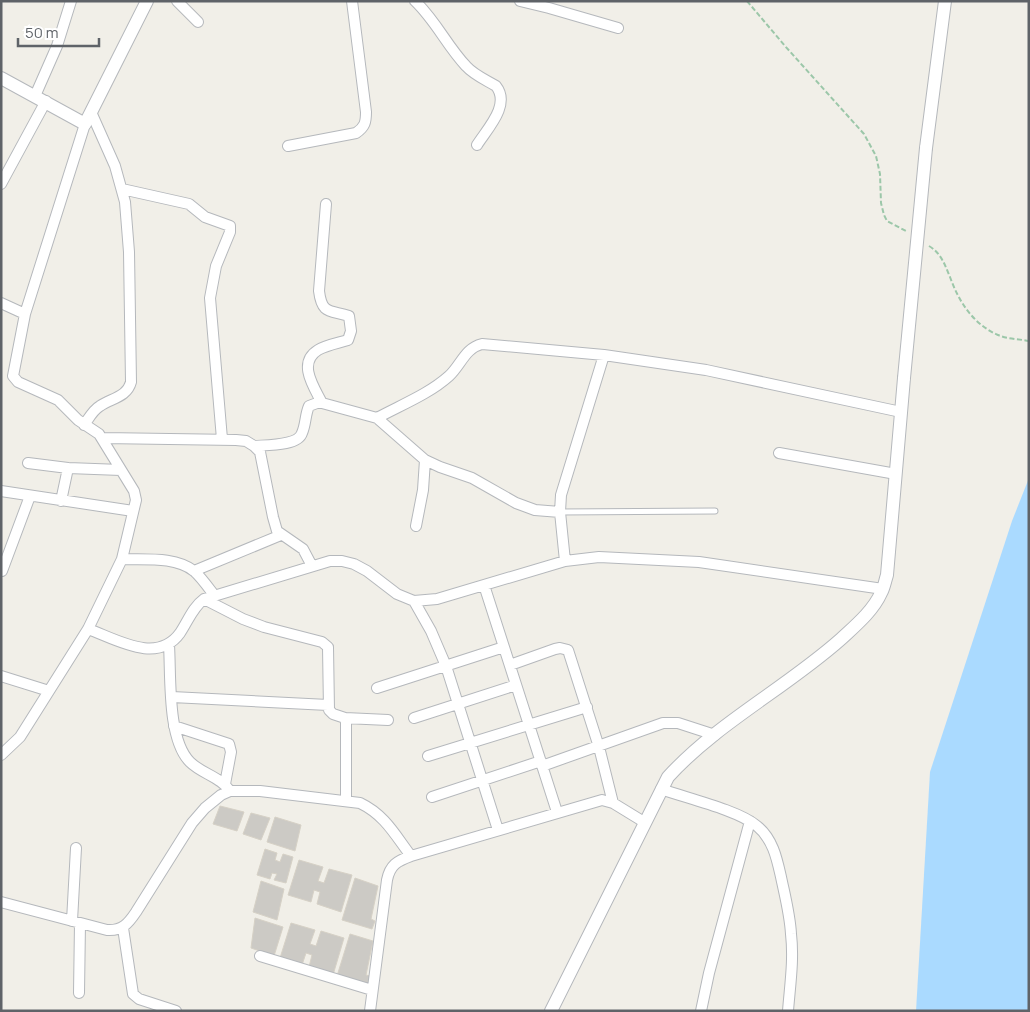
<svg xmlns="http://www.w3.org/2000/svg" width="1030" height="1012" font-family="Manrope,sans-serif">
<rect width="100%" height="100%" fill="#f1efe8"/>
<path fill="#aadaff" d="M1029,478V1011H916L930,772L1012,521Z"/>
<path fill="#cccac5" stroke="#d6d1c6" d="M220,806L244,812L237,831L213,824Z
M251,813L270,818L261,840L243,834Z
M275,817L301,825L295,851L267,842Z
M265,849L277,853L275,860L280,862L283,854L293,857L286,883L274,880L277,874L272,873L270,879L257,875Z
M299,860L323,867L318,881L324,883L329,869L352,875L341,912L317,904L320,892L314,890L311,902L288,895Z
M355,878L378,886L371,919L375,921L372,929L342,920Z
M261,881L284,889L277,920L253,912Z
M255,918L283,927L274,956L251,948Z
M291,923L315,930L310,944L316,946L321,931L344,938L333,975L309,967L312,955L306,953L302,965L280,958Z
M350,934L373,941L366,975L370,976L367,985L337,976Z"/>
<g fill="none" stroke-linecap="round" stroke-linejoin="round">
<defs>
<path id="service" d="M560,512L715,511"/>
<path id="minor" d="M177,1L198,22
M415,1C436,21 447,46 466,66C474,75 486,80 496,86C511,105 487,129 477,145
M520,1L549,8L618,28
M35,96L57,46L71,1
M288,146L356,133C365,127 366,122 366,112L352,1
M1,184L46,101
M122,189L189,204L205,217L230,226V232L216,266L210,298L222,439
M1,303L25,314L85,124
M322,403C314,387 297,363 318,350C326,345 338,343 348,340L351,331L349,316C330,310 322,315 319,291L326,204
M377,418C401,405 429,394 449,376C461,365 465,348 482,344L604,355L706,370L901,412
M84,425C89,418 93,410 100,406C112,398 127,397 131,382L129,252L125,202L115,166L91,112
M103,438L236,440L246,441L254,446L260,452L273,517L277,531L303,549L312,566
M254,446C267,445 298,446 302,433C306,424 305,415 309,406L317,403H322L377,418L425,460L440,467L472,478L516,503L535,510L560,512
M779,453L896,474
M28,463L68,468L121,470
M1,491L133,511
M61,501L68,468
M416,526L423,490L425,460
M122,559C144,560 175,556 194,571C201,577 208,587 214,595
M565,561L560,512L561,495L604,355
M2,571L30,496
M194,571L281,535
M484,585L557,812
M204,599L243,619L264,627L322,642L328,647L329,710L333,714L345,718L346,722V801
M414,601L431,631L446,666L498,830
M88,629C116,639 157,665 180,633C188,621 193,607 204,599L330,561H342L354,564L367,571L397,594L414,601L437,599L565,561L599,557L699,562L883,589
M169,645C171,676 167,739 190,762C202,774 221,777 230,791
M510,665L555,649L560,648L568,650L599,747L613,803
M1,676L49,691
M377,688L504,647
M172,697L328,705
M345,718L388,720
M414,718L516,685
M174,726L229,744L231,752L225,784
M1,755L20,737L88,629L122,559L136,500L134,491L99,434L78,420L58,400L18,382L13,376L25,314
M428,756L587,707
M542,766L663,723H678L715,735
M661,789C686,798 738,810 757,826C773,839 777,859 781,877C785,896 790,915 791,934C794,960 790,985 788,1011
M432,797L541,761
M1,902L107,930C122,931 128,924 136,912L192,823L205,808L221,795L230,791H260L360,803C385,815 395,835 411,856
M72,921L76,848
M123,928L133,994L139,999L176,1011
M260,956L372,990
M79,993L80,923
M370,1011L387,880C390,865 397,861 411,856L602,800L613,803L644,822
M701,1011L709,973L750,821"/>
<path id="tertiary" d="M1,78L85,124L147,1
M926,148L945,1
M551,1011L668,777C717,723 786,688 841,639C855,626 873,611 881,593C884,588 885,581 887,575L904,378"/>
</defs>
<use href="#service" stroke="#b5b8bc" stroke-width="7"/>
<use href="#minor" stroke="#b5b8bc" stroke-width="12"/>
<use href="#tertiary" stroke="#b5b8bc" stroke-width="14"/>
<path stroke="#9cc7a9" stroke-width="2" stroke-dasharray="5 2.5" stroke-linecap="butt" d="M747,1L785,46L864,134L876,156L880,174L881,203L884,215L887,221L906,231
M929,246C941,253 945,265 950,277C959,302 973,324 998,335C1007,339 1019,339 1029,341"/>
<use href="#service" stroke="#fff" stroke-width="5"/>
<use href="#minor" stroke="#fff" stroke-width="10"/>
<use href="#tertiary" stroke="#fff" stroke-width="12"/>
<defs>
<path id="tertiary-bridge" d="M904,378L926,148"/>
</defs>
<use href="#tertiary-bridge" stroke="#b5b8bc" stroke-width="14" stroke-linecap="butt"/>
<use href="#tertiary-bridge" stroke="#fff" stroke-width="12"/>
</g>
<rect width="1030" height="1012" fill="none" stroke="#5f6368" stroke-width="5"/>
<path d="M18 38v8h81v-8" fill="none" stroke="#5f6368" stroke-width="2.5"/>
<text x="25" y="38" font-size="15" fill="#5f6368" stroke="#ffffff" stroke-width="4" paint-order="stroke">50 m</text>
</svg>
